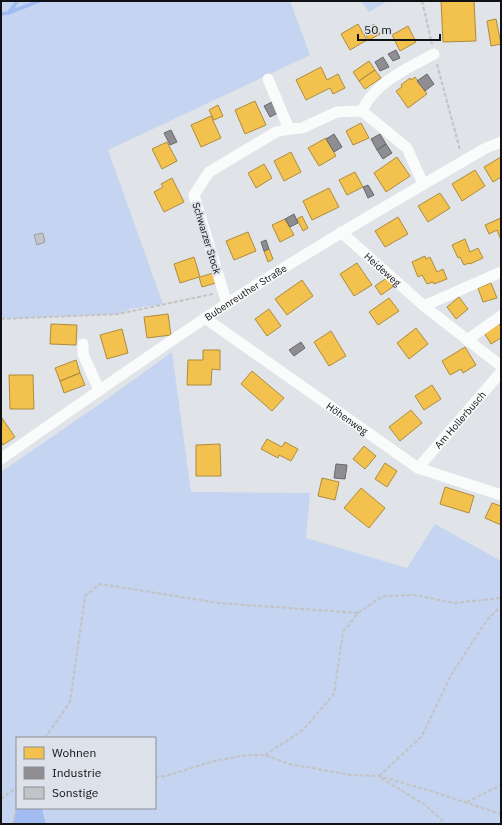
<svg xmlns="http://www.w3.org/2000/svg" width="502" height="825" font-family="'IBM Plex Sans',sans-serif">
<rect width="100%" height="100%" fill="#e0e3e7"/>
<path fill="#c5d4f1" d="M1,1H290L310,55L108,150L163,304L130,309L118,314L1,319Z
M361,1H388L369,12Z
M172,352L191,492L310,493L306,538L407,568L435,524L501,561V824H46L42,808H155V738H17V805L13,824H1V472L107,399Z"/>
<path fill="#a1bcf1" d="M17,805V808H42L46,824H13Z"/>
<path fill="#f2c14e" stroke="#ae8c3d" d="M441,1H474L476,41L443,42Z
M496,19L501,44L491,46L487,21Z
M358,24L367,40L350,50L341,34Z
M374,24L380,34L369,40L364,31Z
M408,26L416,42L400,51L392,35Z
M369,61L375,70L359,81L353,72Z
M321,67L327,80L338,74L345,88L333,94L330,88L306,100L296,80Z
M375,70L381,78L365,89L359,81Z
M415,77L427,94L408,108L396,91L402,87L401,85L410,78L411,80Z
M255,101L266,125L245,134L235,110Z
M218,105L223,116L214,120L209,110Z
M211,116L221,138L201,147L191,125Z
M361,123L369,138L353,145L346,131Z
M326,138L336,156L319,166L308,148Z
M167,142L177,161L162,169L152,149Z
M291,152L301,172L284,181L274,161Z
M397,157L410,176L386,192L374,173Z
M501,157V177L493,182L484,167Z
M264,164L272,178L256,188L248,173Z
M475,170L485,186L462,201L452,184Z
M355,172L363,187L347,195L339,180Z
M172,178L184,202L164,212L154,192L163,187L161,184Z
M329,188L339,207L312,220L303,201Z
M440,193L450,208L428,222L418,206Z
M302,216L308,228L303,231L297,219Z
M398,217L408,234L385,247L375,231Z
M501,218V240L497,230L489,234L485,225Z
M285,219L294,235L280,242L272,225Z
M248,232L256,251L234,260L226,241Z
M465,239L470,252L478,248L483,258L470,264L469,263L464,265L460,257L458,258L452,245Z
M269,249L273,259L268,262L264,251Z
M425,256L426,259L430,257L437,272L443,269L447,279L434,284L433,282L427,284L422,275L418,277L412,262Z
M194,257L200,277L213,273L216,283L202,287L199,277L180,283L174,264Z
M357,263L372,285L354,296L340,274Z
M388,277L394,286L381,295L375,286Z
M302,280L313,296L287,315L275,299Z
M491,283L497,298L483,302L478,288Z
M459,297L468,309L456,319L447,307Z
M389,298L399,311L378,325L369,312Z
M269,309L281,326L267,336L255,319Z
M168,314L171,335L147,338L144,317Z
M498,322L501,327V338L491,344L483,331Z
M51,324L77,325L76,345L50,344Z
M416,328L428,344L409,359L397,343Z
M122,329L128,353L107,359L100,335Z
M331,331L346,356L329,366L314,342Z
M465,347L476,365L463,373L461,369L450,375L442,361Z
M203,350H220V370L212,369L211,385H187L188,360H203Z
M76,360L80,373L60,381L55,368Z
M252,371L284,398L272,411L241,384Z
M80,373L85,385L64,393L60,381Z
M9,375H33L34,409H10Z
M432,385L441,399L424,410L415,396Z
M411,410L422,423L400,441L389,427Z
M2,418L15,437L3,445L1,441Z
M267,439L282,447L285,442L298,449L291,461L279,455L278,458L261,449Z
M220,444L221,476H196V445Z
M364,446L376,456L365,469L353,459Z
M385,463L397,471L387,487L375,479Z
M322,478L339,482L335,500L318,496Z
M445,487L474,496L469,513L440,504Z
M361,488L385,508L369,528L344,508Z
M492,503L501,506V525L485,518Z"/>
<path fill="#8d8d92" stroke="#68686c" d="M396,50L400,58L393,61L388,54Z
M383,57L389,67L380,71L375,62Z
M427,74L434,84L425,91L417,81Z
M274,101L280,112L270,117L264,106Z
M171,130L177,142L170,145L164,133Z
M334,134L342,147L334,152L326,139Z
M380,134L386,144L377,150L371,139Z
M386,144L392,153L383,159L377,150Z
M368,185L374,195L368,198L363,187Z
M294,214L298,223L290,227L285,219Z
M266,240L269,249L264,251L261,242Z
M301,342L305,348L294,356L289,350Z
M336,464L347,465L345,479L334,478Z"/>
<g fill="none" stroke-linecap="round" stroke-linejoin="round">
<path stroke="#a1bcf1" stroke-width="3.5" d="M8,13L39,1
M1,14L8,13L18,1"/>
</g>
<path fill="#c2c5c8" stroke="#9a9c9f" d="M43,233L45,242L37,245L34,235Z"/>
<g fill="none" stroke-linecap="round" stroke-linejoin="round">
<path stroke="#c3c3c4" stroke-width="2" stroke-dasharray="4 2" stroke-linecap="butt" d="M422,1L432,44
M437,64L460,150
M1,319L118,314L213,294
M45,738L70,702L85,596L100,584L219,603L358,613
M265,755L303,730L334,694L343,632L358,613L383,596L415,595L454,603L501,598
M379,776L422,736L451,675L487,620L501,606
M155,777L166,776L214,761L248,755H265L289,764L351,775L379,776L434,792L501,814
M381,778L424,804L446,824
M1,799L17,787
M467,802L501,785
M13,824L17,805"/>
<g stroke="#fafbfb" stroke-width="11">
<path d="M268,79L289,129"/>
<path d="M362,111C374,83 409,67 434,54"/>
<path id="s1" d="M341,232L424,306L501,366"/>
<path d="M227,304L194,195L209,172L276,132L289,129L302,128L337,112L362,111L407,148L423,184"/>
<path d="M424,306L501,272"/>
<path id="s2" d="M205,318L418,468L501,495"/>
<path d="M467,340L501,316"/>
<path d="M83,344V354L99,390"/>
<path id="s3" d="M1,459C75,407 149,355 225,305C310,250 398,199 486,148L501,142"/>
<path id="s4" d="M418,468L501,372"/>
</g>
</g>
<g text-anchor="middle" stroke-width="4" stroke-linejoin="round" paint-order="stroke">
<g font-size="10" fill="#101114" stroke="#dde2ea">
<text transform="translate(207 238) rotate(73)" y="4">Schwarzer Stock</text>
<text dy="4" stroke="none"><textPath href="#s1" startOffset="56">Heideweg</textPath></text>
<text dy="4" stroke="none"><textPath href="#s3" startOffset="296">Bubenreuther Straße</textPath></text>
<text dy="4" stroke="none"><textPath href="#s2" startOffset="174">Höhenweg</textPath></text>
<text dy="4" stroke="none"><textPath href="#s4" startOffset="64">Am Hollerbusch</textPath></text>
</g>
</g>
<rect width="502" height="825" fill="none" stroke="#101114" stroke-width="4"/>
<rect x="16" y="737" width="140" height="72" fill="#dde2ea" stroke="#8b8e94"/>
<rect x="24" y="747" width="20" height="12" fill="#f2c14e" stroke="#8b8e94"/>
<text x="52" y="757" font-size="12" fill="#101114">Wohnen</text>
<rect x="24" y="767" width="20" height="12" fill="#8d8d92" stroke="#8b8e94"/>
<text x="52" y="777" font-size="12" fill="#101114">Industrie</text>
<rect x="24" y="787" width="20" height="12" fill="#c2c5c8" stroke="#8b8e94"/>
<text x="52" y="797" font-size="12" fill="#101114">Sonstige</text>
<path d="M358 34v6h82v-6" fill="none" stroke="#101114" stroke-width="2"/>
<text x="364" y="34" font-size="12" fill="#101114" stroke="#dde2ea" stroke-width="3" paint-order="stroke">50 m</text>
</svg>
